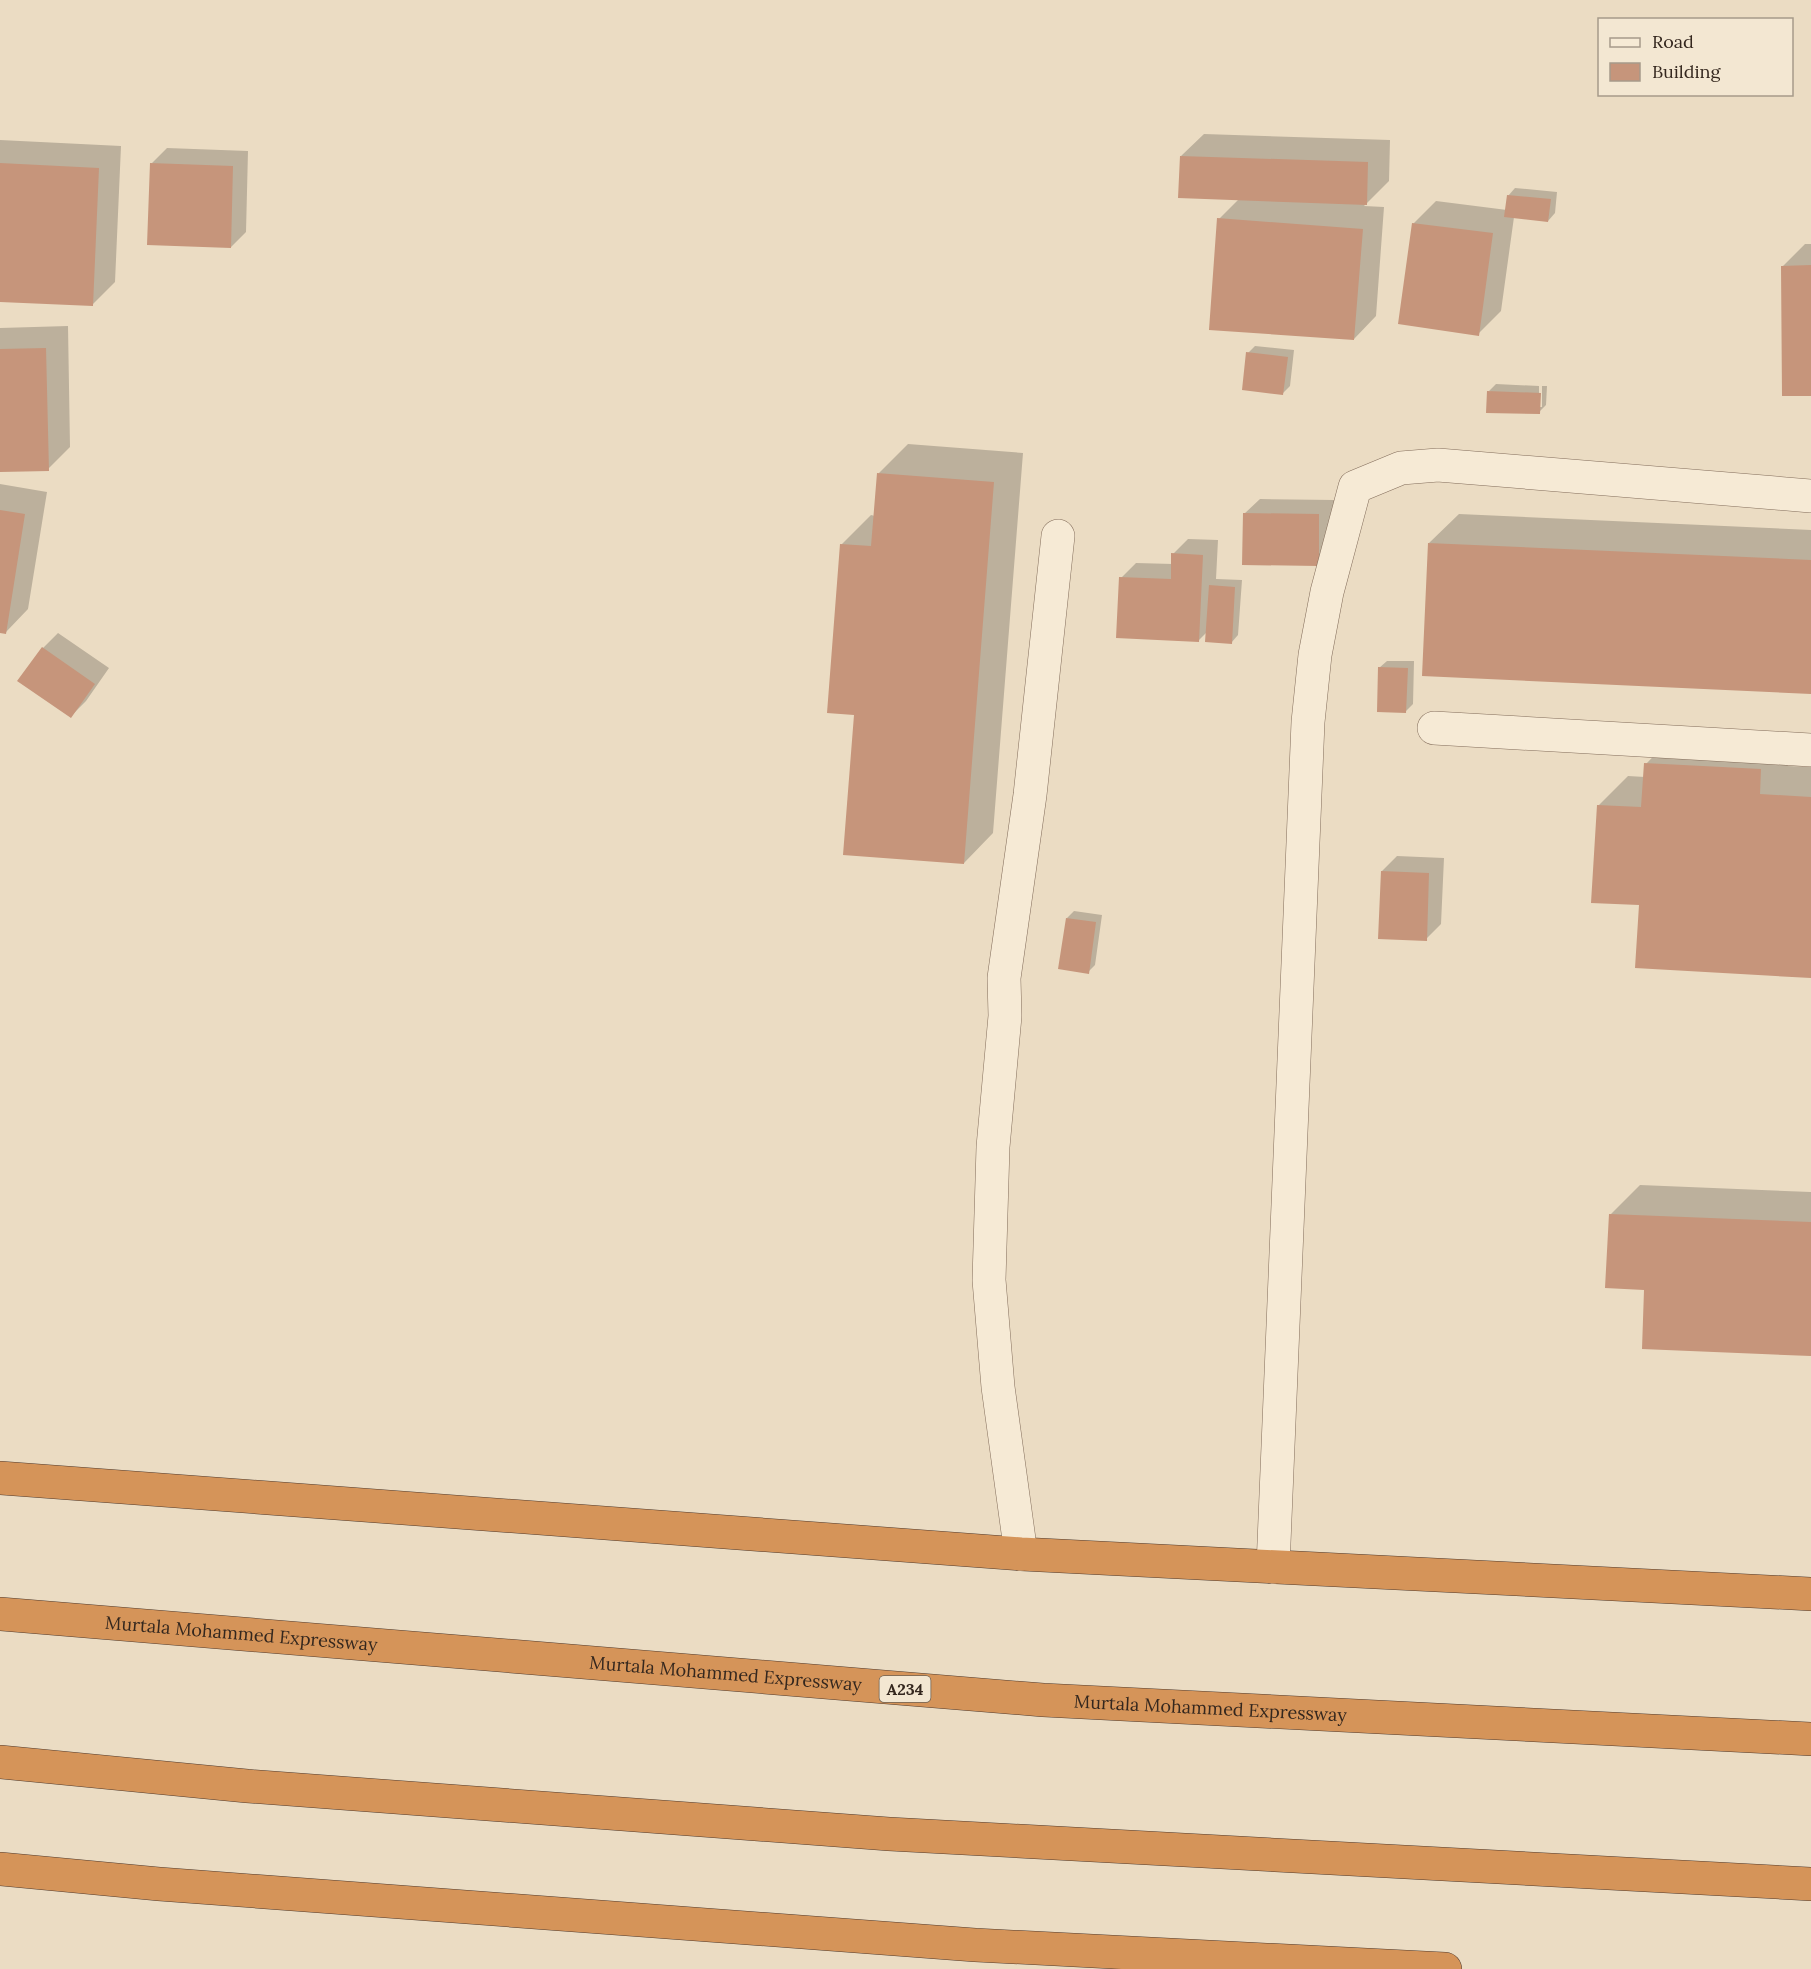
<svg xmlns="http://www.w3.org/2000/svg" width="1811" height="1969" font-family="Lora,serif">
<rect width="100%" height="100%" fill="#ebdcc3"/>
<path fill="#0003" d="M1204,134L1390,140L1389,181L1364,206L1384,207L1376,316L1354,339L1219,219L1239,199L1181,156Z
M0,140L121,146L115,282L92,305L0,300Z
M167,148L248,151L246,232L231,247L152,163Z
M1515,188L1557,192L1555,213L1548,221L1514,217L1501,311L1478,334L1413,224L1436,201L1507,210L1508,196Z
M1805,244H1811V395L1783,266Z
M68,326L70,447L48,469L0,470V328Z
M1255,346L1294,350L1290,386L1283,393L1248,353Z
M1496,384L1539,386V407H1542V386H1547L1546,405L1539,412L1489,391Z
M908,444L1023,453L993,833L964,863L856,714L841,545L871,515L875,516L879,473Z
M0,484L47,492L28,609L6,632L0,631Z
M1260,499L1334,500L1333,549L1318,564L1244,514Z
M1459,514L1811,530V692L1429,543Z
M1188,539L1218,540L1216,579L1242,580L1238,635L1231,643L1207,632L1199,640L1121,578L1136,563L1173,564V554Z
M58,633L109,668L86,701L71,716L19,681L43,648Z
M1387,661H1414L1413,704L1406,711L1379,668Z
M1675,734L1790,740L1788,766L1811,767V977L1640,904L1598,806L1628,776L1645,777L1646,764Z
M1397,856L1444,858L1441,924L1426,939L1382,871Z
M1074,911L1102,915L1095,965L1088,972L1067,918Z
M1640,1185L1811,1192V1354L1646,1288L1610,1215Z"/>
<path fill="#c6957b" d="M1180,156L1368,162L1367,205L1178,198Z
M0,163L99,168L93,306L0,302Z
M150,163L233,166L231,248L147,245Z
M1507,195L1551,199L1548,222L1504,217Z
M1217,218L1363,229L1354,340L1209,330Z
M1412,223L1493,233L1479,336L1398,324Z
M1811,265V396H1782L1781,266Z
M46,348L49,471L0,472V349Z
M1246,352L1288,357L1283,395L1242,390Z
M1487,391L1541,393L1540,414L1486,413Z
M877,473L994,482L964,864L843,855L854,715L827,713L840,544L871,546Z
M0,510L25,514L6,634L0,633Z
M1243,513L1319,514V566L1242,565Z
M1428,543L1811,560V694L1422,676Z
M1171,553L1203,555L1199,642L1116,638L1119,577L1171,579Z
M1209,585L1235,587L1232,644L1205,642Z
M42,647L95,684L71,718L17,681Z
M1378,667L1408,668L1406,713L1377,712Z
M1644,763L1761,769L1760,794L1811,797V978L1635,968L1639,905L1591,903L1597,805L1641,807Z
M1381,871L1429,873L1427,941L1378,939Z
M1066,918L1096,922L1089,974L1058,969Z
M1609,1214L1811,1222V1356L1642,1349L1644,1290L1605,1288Z"/>
<g fill="none" stroke-linecap="round" stroke-linejoin="round">
<defs>
<path id="minor" d="M1434,728L1811,750
M1021,1554L998,1387L989,1280L993,1147L1005,1016L1004,978L1030,795L1058,536
M1273,1567L1308,722L1315,655L1327,592L1355,487L1401,468L1438,465L1811,496"/>
<g id="highway">
<path d="M0,1478L1021,1554L1811,1594"/>
<path id="s1" d="M0,1614L1043,1700L1811,1739"/>
<path d="M0,1762L247,1786L889,1834L1811,1884"/>
<path d="M0,1869L159,1884L975,1945L1445,1969"/>
</g>
</defs>
<use href="#minor" stroke="#836d5b" stroke-width="34"/>
<use href="#highway" stroke="#513c2f" stroke-width="34"/>
<use href="#minor" stroke="#f6ead5" stroke-width="33"/>
<use href="#highway" stroke="#d59459" stroke-width="33"/>
</g>
<g text-anchor="middle" stroke-width="5" stroke-linejoin="round" paint-order="stroke">
<rect fill="#f3e7d2" stroke="#6d6154" stroke-width="1.5" x="879.5" y="1676" width="51" height="26" rx="4.5"/>
<g font-size="16" font-weight="bold" fill="#34271e">
<text x="905" y="1695">A234</text>
</g>
<g font-size="18" fill="#34271e" stroke="#f3e7d2">
<text dy="6" stroke="none"><textPath href="#s1" startOffset="242">Murtala Mohammed Expressway</textPath></text>
<text dy="6" stroke="none"><textPath href="#s1" startOffset="728">Murtala Mohammed Expressway</textPath></text>
<text dy="6" stroke="none"><textPath href="#s1" startOffset="1214">Murtala Mohammed Expressway</textPath></text>
</g>
</g>
<rect x="1598" y="18" width="195" height="78" fill="#f3e7d2" stroke="#a79a8a" stroke-width="1.5"/>
<rect x="1610" y="38" width="30" height="9" fill="#f6ead5" stroke="#a79a8a" stroke-width="1.5"/>
<text x="1652" y="48" font-size="18" fill="#34271e">Road</text>
<rect x="1610" y="63" width="30" height="18" fill="#c6957b" stroke="#a79a8a" stroke-width="1.5"/>
<text x="1652" y="78" font-size="18" fill="#34271e">Building</text>
</svg>
